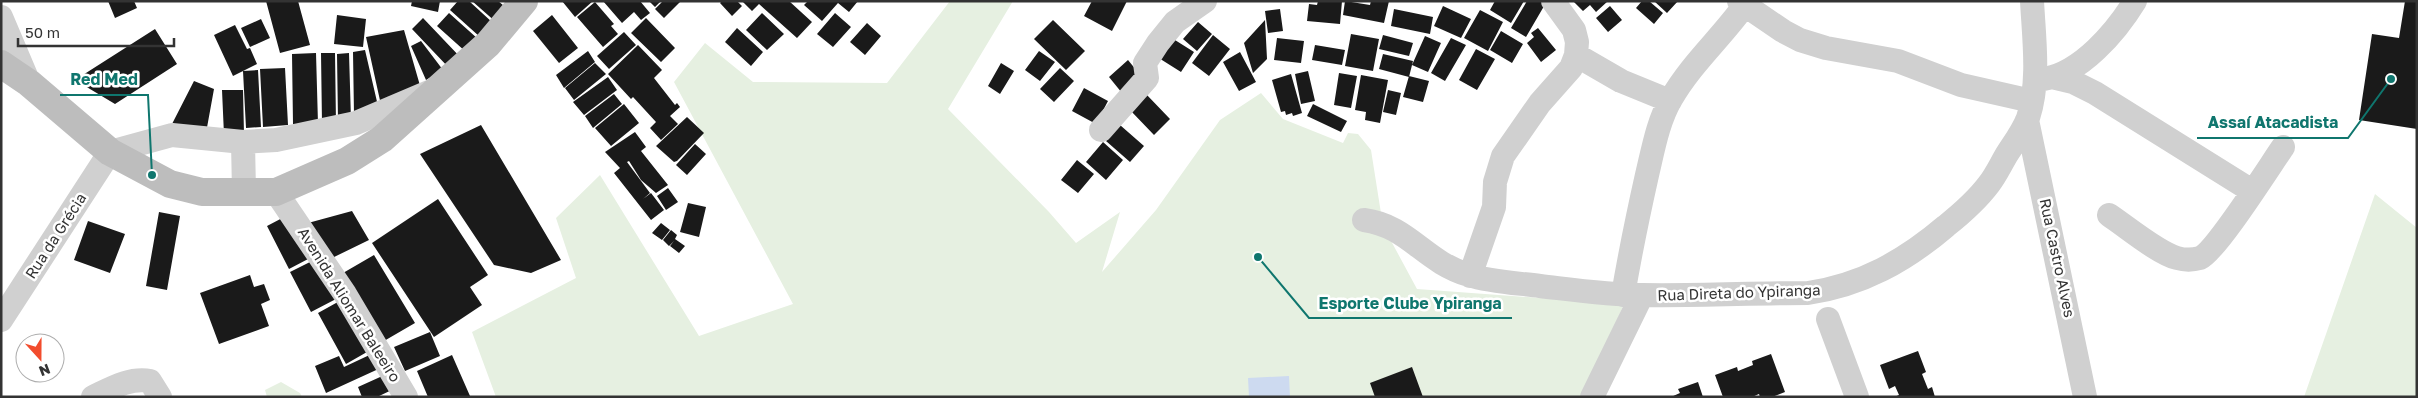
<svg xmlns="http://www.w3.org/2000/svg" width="2418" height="398" font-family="'Golos Text',sans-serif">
<rect width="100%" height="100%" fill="#fff"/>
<path fill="#e6f0e1" d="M950,1H1013L948,109L1049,212L1076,243L1120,212L1102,272L1156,210L1220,120L1261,93L1283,119L1343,143L1348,133L1358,134L1371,150L1383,226L1417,289L1624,304L1583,397H496L472,332L576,278L556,218L600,175L699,336L793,304L674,82L705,43L753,82L887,83Z
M2375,194L2417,228V397H2304Z
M281,382L300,393L302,397H267L265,390Z"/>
<path fill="#cddaf0" d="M1289,376L1290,397H1249L1248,378Z"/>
<path fill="#1a1a1a" d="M108,1H134L137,8L115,18Z
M266,1H298L310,45L280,53Z
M412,1H440L438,12L411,6Z
M458,1H469L493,23L480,37L450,10Z
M472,1H498L509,10L497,23Z
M562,1H593L575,17Z
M603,1H640L650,13L641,20L634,12L622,23Z
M649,1H661L655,7Z
M663,1H681L664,18L655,9Z
M722,1H737L742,6L732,16L720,3Z
M742,1H789L812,22L797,38L759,4L752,11Z
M808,1H858L849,12L838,3L822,21L804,5Z
M1092,1H1127L1112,31L1084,16Z
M1318,1H1342L1340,24L1307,21L1309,4L1317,5Z
M1345,1L1370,5L1371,1H1389L1384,23L1343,15Z
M1495,1H1524L1511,23L1490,10Z
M1527,1H1547L1526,37L1511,28Z
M1573,1H1608L1596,12L1590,5L1583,11Z
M1642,1H1649L1663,13L1654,24L1636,8Z
M1654,1H1678L1667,13Z
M2405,1H2417V129L2359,120L2372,34L2399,38Z
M595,2L614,24L611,26L618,34L603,47L577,17Z
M1443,6L1471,19L1461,38L1434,26Z
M1610,6L1622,20L1608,32L1596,18Z
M1280,9L1283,31L1268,33L1265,11Z
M1394,9L1433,17L1430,34L1391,26Z
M1480,10L1503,22L1488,51L1464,38Z
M449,13L478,39L466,52L437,26Z
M762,13L784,34L767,50L746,30Z
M835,13L851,27L833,47L817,34Z
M337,15L366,19L363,47L334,44Z
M552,15L578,48L559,63L533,31Z
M423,18L462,59L450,69L412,29Z
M646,18L675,48L661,62L631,33Z
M261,19L270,38L250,47L241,28Z
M1053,20L1085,51L1066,70L1034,39Z
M1265,20L1267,59L1253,73L1244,43Z
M1198,22L1212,34L1197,51L1183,39Z
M867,23L881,36L865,55L850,42Z
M235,25L247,49L250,48L257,64L233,76L214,35Z
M737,28L763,52L751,66L725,42Z
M1538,28L1556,50L1541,62L1527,43L1534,37L1531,33Z
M155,29L177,64L115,104L75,80Z
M404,30L421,89L381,105L366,37Z
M1501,31L1523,44L1512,63L1490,50Z
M624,32L636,45L609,69L597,56Z
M1351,34L1379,39L1373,71L1345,66Z
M1167,35L1194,52L1181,72L1154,55Z
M1213,35L1230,49L1209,76L1192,63Z
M1383,35L1413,43L1409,56L1379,49Z
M1425,36L1441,43L1428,72L1412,65Z
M1277,38L1304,41L1301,63L1274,60Z
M1451,38L1466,45L1445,81L1431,73Z
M421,41L443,70L426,80L411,46Z
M638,45L662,70L654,78L675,105L677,103L680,107L670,116L678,124L661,140L650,128L656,122L633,97L631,99L608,74Z
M1315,45L1345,50L1342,65L1312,60Z
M1476,49L1495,59L1477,90L1459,80Z
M365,50L378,106L354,115L353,52Z
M588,51L595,62L564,88L556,75Z
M1039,51L1055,62L1040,81L1025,70Z
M1240,52L1256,82L1239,91L1223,62Z
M316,53L318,124H293L292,54Z
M321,53H335L336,124H322Z
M349,53L351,120L338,121L337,54Z
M1383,54L1413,61L1409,77L1379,69Z
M1128,60L1141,76L1122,93L1109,77Z
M595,63L606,74L574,100L565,88Z
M1001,63L1014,71L1000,94L988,86Z
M285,68L288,125L263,127L260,69Z
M1060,68L1074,81L1054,102L1040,89Z
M258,70L261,127L246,128L243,71Z
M1308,71L1315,101L1301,104L1295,74Z
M1339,73L1357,76L1351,108L1334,105Z
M1291,74L1302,113L1293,116L1292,113L1286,115L1285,111L1281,112L1272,80Z
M1361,75L1388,80L1380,123L1365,120L1366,112L1355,110Z
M1409,76L1429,81L1423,102L1403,97Z
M608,77L617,90L584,115L573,102Z
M194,81L214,89L206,133L172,124Z
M1084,88L1108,101L1096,124L1072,111Z
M222,90H243L244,134L224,135Z
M1388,90L1401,93L1396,115L1383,112Z
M614,94L622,104L593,128L585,116Z
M1146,94L1170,119L1154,135L1130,110Z
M624,104L639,123L611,146L595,128Z
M1313,104L1347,121L1341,132L1307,116Z
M687,117L704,133L677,161L674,162L656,146Z
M481,125L561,260L531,273L494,265L420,154Z
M1120,125L1144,146L1130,162L1106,141Z
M635,132L646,147L641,151L668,185L656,193L641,180L629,161L627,162L650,193L643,199L651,193L664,210L651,220L614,173L620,168L605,152Z
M1103,142L1123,160L1106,180L1086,162Z
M695,144L706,154L687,175L676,165Z
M1077,160L1094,174L1078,193L1061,180Z
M668,188L678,202L666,210L657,196Z
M438,199L488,275L470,287L482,305L434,337L372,243Z
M688,203L706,207L699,237L680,232Z
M352,211L369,240L330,259L308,223Z
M159,212L180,216L167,290L146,286Z
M288,215L310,258L289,269L267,226Z
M88,221L125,234L110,273L74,260Z
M661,223L670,230L662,240L652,233Z
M671,230L677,235L675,239L685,246L679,253L670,246L674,241L669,246L663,240Z
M374,255L415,323L384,341L343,273Z
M316,259L336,299L311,312L290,272Z
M250,275L254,287L264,284L270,300L261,304L269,326L219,344L200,293Z
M345,298L374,348L346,364L318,313Z
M430,332L440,356L405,371L394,347Z
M378,351L385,366L326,393L315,366L339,356L344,367Z
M1918,351L1926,372L1922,374L1928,389L1932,387L1935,397H1894L1899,395L1895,386L1889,389L1880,365Z
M1771,354L1785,392L1772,397H1760L1759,394L1752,397H1723L1715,375L1737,367L1738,371L1753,365L1752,361Z
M452,355L470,396L428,397L417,371Z
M1412,367L1423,397H1375L1370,383Z
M389,373L396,388L377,397H362L358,387Z
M1698,382L1703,397H1671L1680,393L1678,389Z"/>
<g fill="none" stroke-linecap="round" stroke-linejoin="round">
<path stroke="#d0d0d0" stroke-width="24" d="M1739,1L1783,31L1800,40L1826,48L1898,61L1961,85L2032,101
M1,17L29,83
M1576,55L1621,81L1670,101
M2052,77L2073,82L2095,93L2252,191
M2044,79C2081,73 2116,32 2135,1
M2027,120L2085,397
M1101,130L1147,78L1145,63L1158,43L1175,22L1205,1
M243,142L244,192
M276,192L345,294L406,397
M2109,215C2127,227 2158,253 2177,258C2184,260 2193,260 2200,258C2216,251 2269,167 2283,147
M1364,220C1409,226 1424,262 1469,275C1491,282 1517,283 1540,286C1574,290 1607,295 1642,295C1697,296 1753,293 1808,293C1862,285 1905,261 1946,226C1961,214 1977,200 1989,184C1996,175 2001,164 2007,154C2014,143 2023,131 2028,118C2040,82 2034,39 2032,1
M1470,276L1494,207L1495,182L1503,156L1540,103L1571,68L1576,55L1577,42L1574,30L1553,1
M1623,295C1630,254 1638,215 1647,175C1653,150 1658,121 1671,99C1691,64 1721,38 1744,6
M1828,319L1857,397
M1,320L110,152L172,135L243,142L276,140L356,123L429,92
M93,397C110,389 130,377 150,381L160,397
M1592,397L1642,295"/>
<path stroke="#bdbdbd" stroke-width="28" d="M1,64L29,83L110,152L170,184L202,192H276L347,161L382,139L488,44L524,1"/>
</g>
<g text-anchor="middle" stroke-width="5" stroke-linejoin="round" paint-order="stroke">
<g font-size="15" fill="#333" stroke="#fff">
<text transform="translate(56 236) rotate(-57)" y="5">Rua da Grécia</text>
<text transform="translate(2057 258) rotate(78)" y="5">Rua Castro Alves</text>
<text transform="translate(1739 293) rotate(-2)" y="5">Rua Direta do Ypiranga</text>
<text transform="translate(349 305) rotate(58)" y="5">Avenida Aliomar Baleeiro</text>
</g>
</g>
<path fill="none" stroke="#0f766e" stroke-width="2" d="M152 175L148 95H60M2391 79L2348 138H2197M1258 257L1309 318H1512"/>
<g fill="#0f766e" stroke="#fff" stroke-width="2">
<circle cx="152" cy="175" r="5"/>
<circle cx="2391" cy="79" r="5"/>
<circle cx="1258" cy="257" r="5"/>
</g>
<g font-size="16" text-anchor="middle" font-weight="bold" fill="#0f766e" stroke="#fff" stroke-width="5" stroke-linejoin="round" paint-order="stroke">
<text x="104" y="85">Red Med</text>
<text x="2273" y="128">Assaí Atacadista</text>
<text x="1410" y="309">Esporte Clube Ypiranga</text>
</g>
<rect width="2418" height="398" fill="none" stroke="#333333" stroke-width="5"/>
<g transform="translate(40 358) rotate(159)"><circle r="24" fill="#ffffff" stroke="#adadad"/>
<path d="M0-4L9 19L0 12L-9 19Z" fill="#f24c2d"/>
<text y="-8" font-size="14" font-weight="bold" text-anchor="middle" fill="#333333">N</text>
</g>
<path d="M18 38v8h156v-8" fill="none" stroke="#333333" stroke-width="2.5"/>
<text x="25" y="38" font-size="15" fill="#333333" stroke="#ffffff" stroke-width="4" paint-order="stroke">50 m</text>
</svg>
